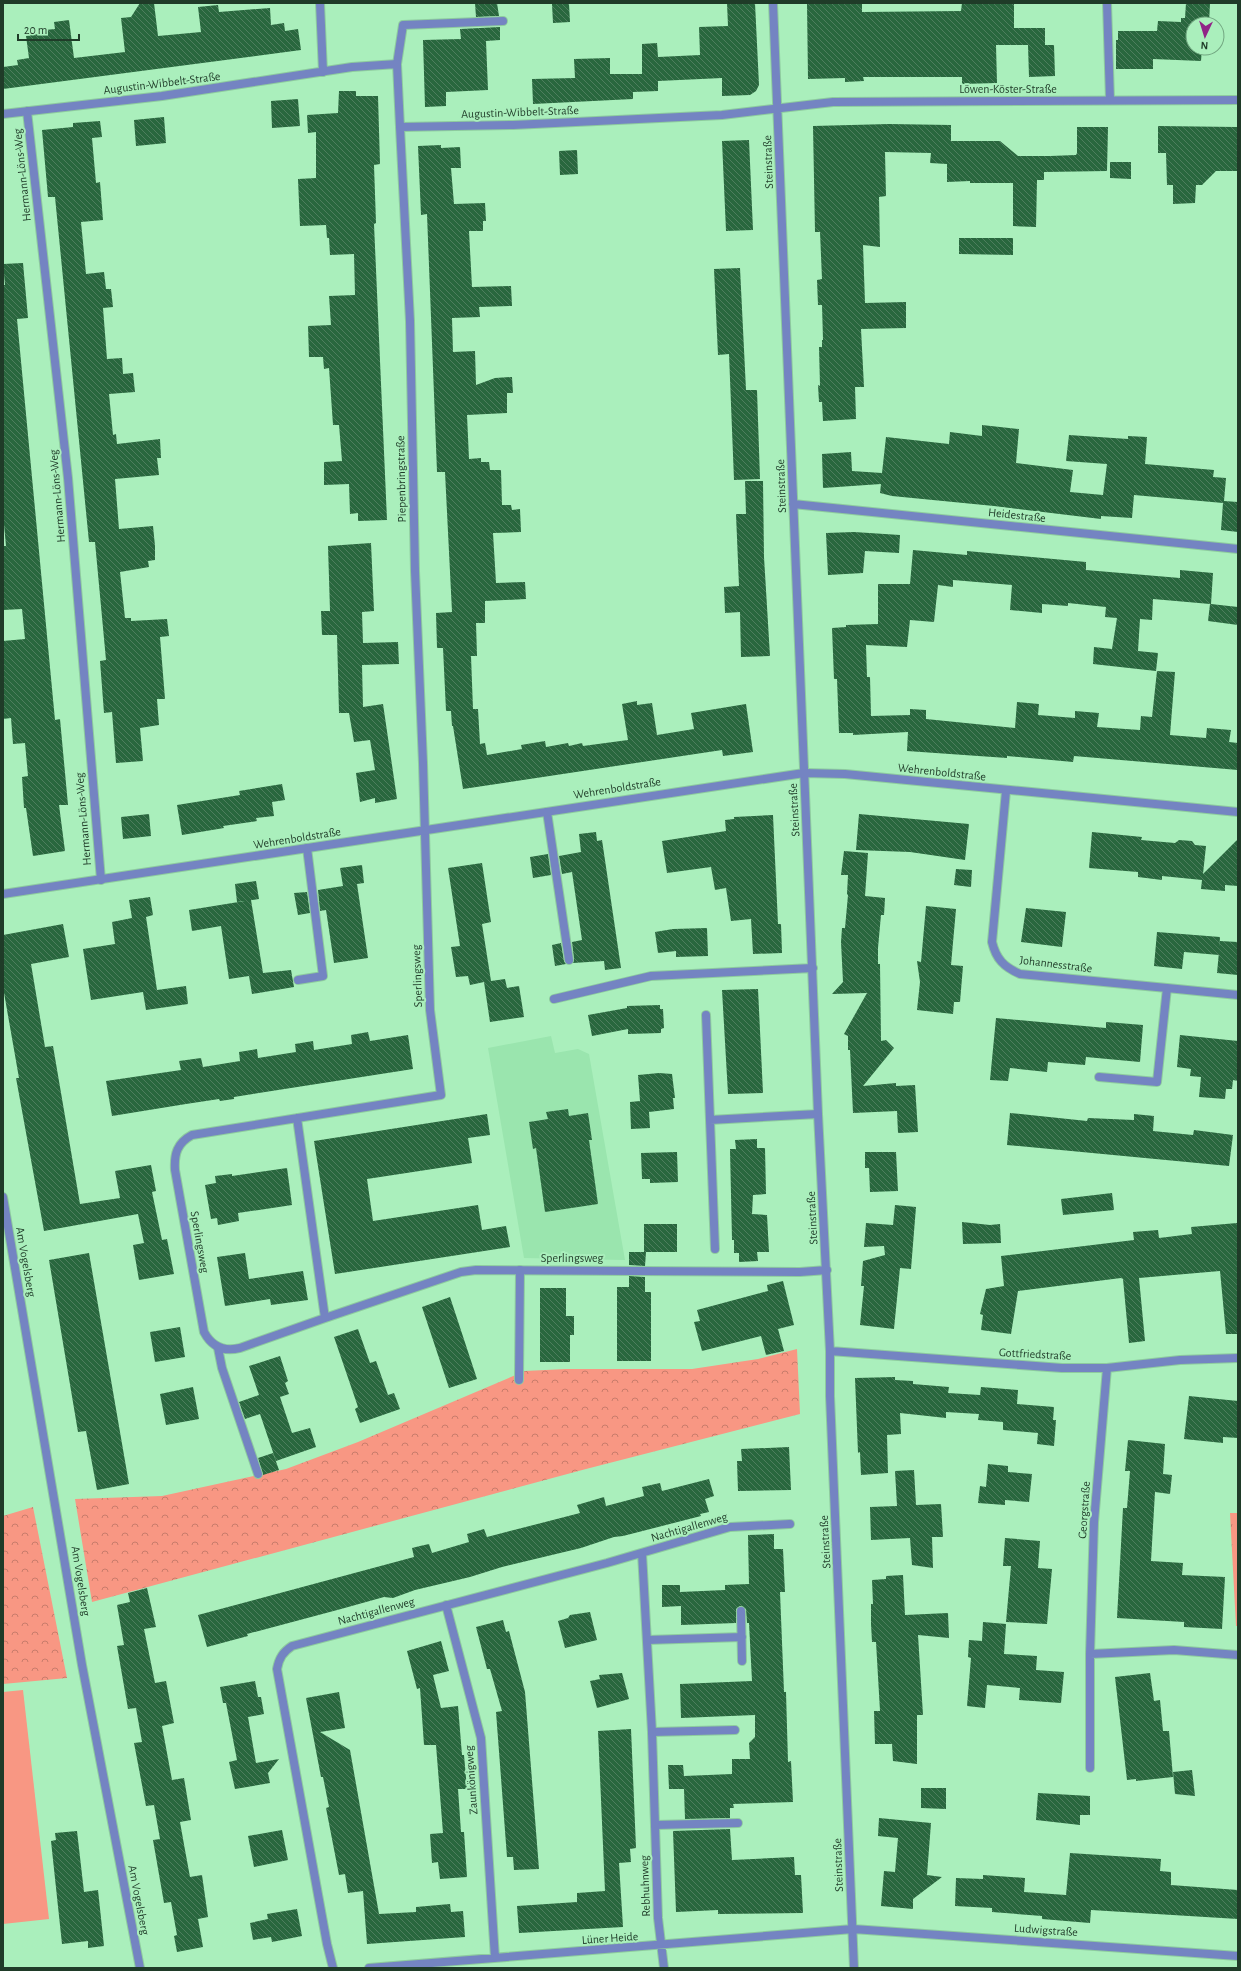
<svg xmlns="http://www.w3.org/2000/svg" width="1241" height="1971" font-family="'Alegreya Sans',sans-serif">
<defs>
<pattern id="grass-tufts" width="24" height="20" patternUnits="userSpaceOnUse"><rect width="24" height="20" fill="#f89783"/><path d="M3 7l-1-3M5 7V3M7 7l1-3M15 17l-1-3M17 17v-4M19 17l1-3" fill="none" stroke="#c87c6b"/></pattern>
<pattern id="forest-crowns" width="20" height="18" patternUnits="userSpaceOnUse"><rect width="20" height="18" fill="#f89783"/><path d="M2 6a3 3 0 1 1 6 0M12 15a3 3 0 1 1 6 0" fill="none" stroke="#c87c6b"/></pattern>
<pattern id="building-back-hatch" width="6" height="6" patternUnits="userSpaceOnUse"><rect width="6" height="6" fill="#29673e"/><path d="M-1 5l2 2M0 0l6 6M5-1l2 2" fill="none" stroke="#4e7e5e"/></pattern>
</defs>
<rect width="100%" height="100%" fill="#aaefbc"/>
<path fill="#9ae5ae" d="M551,1036L555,1053L578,1049L589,1054L625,1260L524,1258L488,1048Z"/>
<path fill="url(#grass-tufts)" d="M1230,1513H1238V1626H1236Z"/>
<path fill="url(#forest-crowns)" d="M797,1349L800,1414L586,1469L92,1602L75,1499L162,1496L286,1469L358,1442L525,1371L566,1369H692L758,1359Z
M33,1507L67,1678L3,1684V1516Z"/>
<path fill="#f89783" d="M23,1690L49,1919L3,1924V1692Z"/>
<path fill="url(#building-back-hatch)" d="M140,3H154L158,36L201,32L198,7L218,5L219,12L270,8L271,25L284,23L285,31L298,29L301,50L3,89V67L18,65L17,60L29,58L26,36L45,33V30L55,29L54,22L69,20L74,58L125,52L121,18L131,17Z
M475,3H497L499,16L476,17Z
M727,3H755L759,85L756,91L750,95L722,96V78L701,79L658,81V91L633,92V99L533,104L532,79L575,78L574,59L610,58V74H642V44L657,43L658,57L700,55L699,27L728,26Z
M807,3H862V12L961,11L962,3H1014V28H1045V45H1054L1055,76L1029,77L1028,45H996L997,83L962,84V77H863L864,81L845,82V78L808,79Z
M1186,3H1210L1209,24H1193V48H1202L1201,61L1153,59V69H1116V40H1118V31H1157L1158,21L1181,22V18H1185Z
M552,4H569L570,22L553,23Z
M500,27V40L486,41L488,90L446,92V106L425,107L423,40L461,39L460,29Z
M339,91H356V96H378L380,164L374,165L376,223L374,224L387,520L358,521V513L350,514L349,484L324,485V462L342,461L339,425H333L329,368L324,369L323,357H309L308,326L331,325L329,296L355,295L354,254L330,255L329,238H327L326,225L300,226L298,179L316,178V132L308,133L307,115L338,113Z
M298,99L300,126L272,128L271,101Z
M164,117L166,143L136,146L134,120Z
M100,121L102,137L92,138L96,183L100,182L103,220L81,222L86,274L104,272L106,289H111L113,307L103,308L107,359L122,358L123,374L133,373L135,392L109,394L113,435L116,434L117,444L160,439L161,458H157L159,475L115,479L119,529L153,526L155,546V560L148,561L149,567L120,572L125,618H131V621L167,619L169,636L160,637L165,699H157L159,725L140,728L143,761L116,763L112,712L104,713L100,661L106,660L95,542H89L55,197H48L42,130L73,127V123Z
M889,124L951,125V141H1000L1018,156H1050L1076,155L1077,153V127H1108L1107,171L1044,172V180H1037L1036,227L1013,226V183H970V181L947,182V164L930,163L931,153L885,152L886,196L879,197L880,247L863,245L865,303L906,302V328L861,329L864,387H855L856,419L823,421L822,402H819L818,385L820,386L819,347H822V340H823L822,305H818L817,280L822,279L820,232H815L813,126Z
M1158,126L1237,127L1238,171H1216L1202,185H1196L1195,203L1173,204V185H1167L1166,153H1158Z
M749,140L753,230L726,231L722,141Z
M441,145V148L460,147L461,168H451L454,204L485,203L486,221H483V231H469L472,287L511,286L512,306L479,307L480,317L452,318L453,352L475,351L476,385L495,378L512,377L513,393H507V413L467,415L469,459L481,458V462H489L490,470H501L502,505H511L512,510L520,509L521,532L493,533L496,583L525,582L526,599L485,601V623H476L477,656H471L473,709H478L480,744L485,743L487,755L522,749L521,745L545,741L546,747L568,743L569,746L582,743L583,746L628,740L622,704L637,701V705L652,703L657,735L694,729L691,713L746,704L753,752L723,756L722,750L463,789L453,726H452L451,711H446L443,648H437L436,613L452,612L445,472H437L427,214L421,215L418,146Z
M577,150L578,174L560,175L559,151Z
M1110,162H1131V179L1110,178Z
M959,238H1013V255L959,254Z
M23,263L28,318L17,319L55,720L60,719L68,805H59L65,851L33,856L26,808H24L22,777L28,776L25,743L13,744L11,718L3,719V641L25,639L22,609L3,610V546H6L3,514V285H5L3,264Z
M740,268L746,390H757L760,479L734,480L729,354L718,355L714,269Z
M982,425L1019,429L1016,463L1073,470L1070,492L1103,495L1107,464L1066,461L1069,435L1128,439V436L1147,437L1145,464L1214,470L1213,477L1226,478L1224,501L1238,502V532L1221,530L1223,503L1134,495L1132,518L1101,516V519L994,506L892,496L880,493L881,484L823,488L822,454L851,452L852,471L882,473L886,437L949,444L950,432L982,436Z
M745,481H763L764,557L770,656L741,657L740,612L725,613L724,587L739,586L736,514H746Z
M854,532L900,535L899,553L865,551L863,573L828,575L826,533Z
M371,543L374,611L362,612L363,643L398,642L399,664L362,665L363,707L383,704L397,799L375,803V798L360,802L356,773L375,770L370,740L354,742L349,713H339L337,635H322L321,611H330L328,546Z
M913,550L967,555V551L1086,562V570L1180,578V570L1213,573L1211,604L1238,607V625L1208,621L1210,604L1153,599L1152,620L1140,619L1138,651L1158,653L1156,671L1093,664L1094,647L1112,649L1117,618L1105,617L1106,607L1068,603V606L1042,604V613L1010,610L1012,585L953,580V587L938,585L934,622L910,620L907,647L866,645L867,677H870L871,716L910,715V709L926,710V719L1015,728L1017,702L1039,704L1038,715L1075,718V711L1099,713L1097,727L1140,730L1141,716L1152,717L1157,671L1175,672L1170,735L1206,738L1207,728L1231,730L1229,742L1238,743V770L1074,756L1073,762L1007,756V758L907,751L908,732L853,735V733H839L837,679H834L832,628L846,627V625L878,624V584H910Z
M282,784L285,800L272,802L274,816L256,818L257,821L223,826L224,828L182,835L177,805L240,795L239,791Z
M149,814L151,836L123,839L121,817Z
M859,814L969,824L965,860L910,852L856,850Z
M773,815L778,924H781L782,953L753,954L751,919L731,921L726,888L715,890L711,867L667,873L662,841L726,831L725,820L734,819V817Z
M596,832L597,841L602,840L621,968L605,970L604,961L573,963L574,959L572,942L582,940L572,872L562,874L559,856L581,852L579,834Z
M1092,832L1142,837L1141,840L1175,843L1179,840L1192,841L1195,845L1206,846L1203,874L1238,839V886L1225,885V891L1201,889L1202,880L1162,876V880L1138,877V872L1089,868Z
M844,851L868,853L865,896L885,898L884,915H881L878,948V964H880L881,1041L886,1040L894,1048L863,1086L896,1083V1086L915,1085L918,1132L898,1133L897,1111L853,1113L850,1050H848V1036L844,1034L867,993L832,994L843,982L841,942L842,928H845L848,895L847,894L848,875H841Z
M548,854L551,875L533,878L530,857Z
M482,863L491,922L482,924L491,981L505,979L507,988L519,986L524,1017L490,1022L484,982L470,985L468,976L456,977L451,947L460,946L448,868Z
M362,865L364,883L357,884L368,958L334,963L326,910L320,911L318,890L343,886L340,868Z
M956,869L972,870L971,887L954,885Z
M256,881L259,899L237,902L235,884Z
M307,892L310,913L298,915L294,893Z
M150,897L153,915L146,917L157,990L186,986L188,1004L146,1010L143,992L91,1000L83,949L115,944L112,922L132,918L129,900Z
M251,900L263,973L291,970L294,987L252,994L249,976L229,979L221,926L192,931L189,910Z
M926,906L956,909L951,965L963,966L960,1002H954L953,1014L917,1010L920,982L917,961L921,962Z
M1026,908L1066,912L1062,947L1021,942Z
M63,924L69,957L31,964L45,1047L53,1046L80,1204L120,1198L115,1171L151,1165L156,1191L152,1192L162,1240L167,1239L174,1274L139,1280L133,1245L144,1243L138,1214L44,1231L16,1078H19L3,987V935Z
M707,928L708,956L676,957V951L658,953L655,932L673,929Z
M1157,932L1220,937L1219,955L1184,952L1182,969L1154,966Z
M1220,941L1238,942V975L1217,973Z
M561,943L564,961L566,964L555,966L552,945Z
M758,989L763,1093L728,1094L722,990Z
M660,1005V1009H663L664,1028L661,1029V1033L628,1034V1029L592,1036L588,1015L627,1008V1006Z
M996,1018L1106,1028V1022L1143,1025L1140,1062L1086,1057L1085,1065L1048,1062L1047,1072L1010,1068L1008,1081L990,1080Z
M368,1032L370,1041L408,1035L413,1069L234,1097V1099L220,1101L219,1099L186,1104L112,1116L106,1081L181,1070L179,1061L201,1058L203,1067L240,1061L239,1052L257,1049L258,1058L296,1052L295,1044L313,1041L314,1050L352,1044L351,1035Z
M1180,1035L1238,1041V1081L1233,1080L1232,1089H1226L1225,1099L1199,1097L1201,1077L1190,1076L1191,1069L1177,1067Z
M659,1073L672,1074L675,1098H673L674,1109L649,1112L650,1128L631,1129L630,1102L640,1101L638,1075Z
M568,1109L569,1116L588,1113L592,1140H589L598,1204L545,1212L536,1148L533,1149L529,1122L548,1119L546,1112Z
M1010,1113L1087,1121L1088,1118L1134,1120V1114L1154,1116L1153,1131L1193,1135L1194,1130L1233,1135L1229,1166L1007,1145Z
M487,1114L490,1135L468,1138L472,1163L367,1179L373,1221L478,1205L482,1230L506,1226L510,1247L335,1274L314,1141Z
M757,1139V1148H765L766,1194L753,1195L752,1214L767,1215L769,1252H757L758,1261L739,1262V1253H734V1240H732L730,1149H736L735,1140Z
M677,1152L678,1182L650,1183V1179H642L641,1153Z
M865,1152H896L898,1191L870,1192L869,1168H865Z
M287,1168L292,1205L238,1213L239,1221L218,1225L217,1218L211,1219L205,1185L216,1183L215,1176L232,1174V1176Z
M1112,1193L1114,1210L1063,1215L1061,1199Z
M895,1205L916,1207L911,1269L900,1268L894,1329L860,1325L864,1286H861L863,1261L885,1255L884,1246L864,1247L866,1223L893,1225Z
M962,1222L990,1225L1000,1224L1001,1243L963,1244Z
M1237,1223L1238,1228V1334H1226L1220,1271L1139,1278L1145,1341L1129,1343L1123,1279L1121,1278L1018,1291L1011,1334L981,1330L983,1315L980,1314L986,1289L1004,1286L1001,1256L1134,1240L1133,1232L1158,1230L1159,1238L1192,1234L1191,1227Z
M644,1224H677V1252H644Z
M629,1252H646L645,1266L629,1265Z
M89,1253L129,1484L97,1490L86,1431L78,1432L49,1260Z
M245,1253L249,1279L303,1271L308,1300L271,1305L270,1299L225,1306L217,1257Z
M629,1276L645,1277V1292H651V1361H617V1287H629Z
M783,1281L794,1325L778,1329L784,1351L766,1355L761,1336L702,1351L694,1322L700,1321L697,1310L768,1291L767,1285Z
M540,1288H566V1316H574V1335H570V1362H540Z
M450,1297L477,1379L449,1388L422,1307Z
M180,1327L185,1357L155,1362L150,1332Z
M358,1329L370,1363L376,1361L388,1395L394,1393L400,1409L360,1423L355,1409L358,1407L334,1337Z
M280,1356L288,1381L285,1383L289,1394L280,1397L292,1433L310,1428L316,1447L276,1461L260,1414L245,1419L239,1402L259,1395L249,1366Z
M895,1377V1380L913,1381V1384L949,1387L948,1393L980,1395L981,1387L1018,1390L1017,1404L1054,1407L1053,1420H1056L1054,1446L1037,1444L1038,1433L1003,1430V1422L978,1420L979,1414L946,1412V1418L900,1413L901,1434L887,1435L888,1473L861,1475L860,1452L858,1453L855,1378Z
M193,1387L199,1419L166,1425L160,1394Z
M1189,1396L1238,1401V1438L1223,1437V1443L1184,1439Z
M1128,1440L1165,1444L1163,1474L1172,1475L1170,1494L1155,1492L1151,1561L1183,1563L1182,1575L1225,1577L1222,1629L1184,1627V1622L1117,1618L1123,1508H1127L1130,1471H1125Z
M789,1447L791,1490L738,1491L737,1461H742L741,1449Z
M273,1453L279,1470L263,1475L258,1458Z
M988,1464L1008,1466V1472L1032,1474L1029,1502L1005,1500V1505L978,1503L980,1486L986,1487Z
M914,1470L916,1505L941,1504L943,1537H932L933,1568L912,1565L910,1538L871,1540L870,1507L897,1506L895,1471Z
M709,1479L714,1496L705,1499L709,1512L700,1514L701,1516L623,1536L614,1537L581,1548L502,1567L470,1577L415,1590L393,1598L384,1597L341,1609L247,1634L248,1636L207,1647L198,1615L414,1557L412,1548L420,1546L429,1544L432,1553L469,1542L467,1534L484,1529L487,1537L580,1513L577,1505L604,1497L606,1506L644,1496L642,1487L660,1483L662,1491Z
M774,1534V1549H783L785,1592H780L784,1692H786L788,1762L791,1761L793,1802L733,1804L734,1808H730V1818L685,1819L684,1789H669L668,1765H683L684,1776L732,1774V1759H750L749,1743L755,1737V1715L681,1718L680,1684L752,1681L749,1623H747L746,1609L740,1606L736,1609V1623L681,1625V1606L662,1607V1585H680V1592L725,1590V1585L749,1584L748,1535Z
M1005,1538L1040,1541L1038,1568L1052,1569L1047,1624L1006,1622L1011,1566H1003Z
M903,1575L905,1615L948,1613L949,1638L918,1635L923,1715H917V1764L893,1761L892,1744H875L874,1711H880L876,1642H872L871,1624V1604H873L872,1580L886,1579V1576Z
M147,1588L156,1627L144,1629L155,1683L166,1681L174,1723L162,1726L172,1780L184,1778L191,1820L180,1822L185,1850L190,1877L202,1875L208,1917L198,1919L203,1947L177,1952L174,1936L177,1935L171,1902L164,1903L153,1840L160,1839L154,1805L146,1806L134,1743L142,1742L136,1708L128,1709L117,1646L124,1645L117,1605L130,1602L128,1593Z
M590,1612L597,1640L565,1648L558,1621L568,1618L570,1615Z
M503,1620L506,1632L509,1631L525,1692L539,1869L514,1870L513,1857H507L496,1712L502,1711L490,1669H487L476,1627Z
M983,1622L1006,1624L1004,1654L1037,1656L1036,1670L1064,1672L1061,1703L1019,1700L1020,1688L987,1685L985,1708L967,1706L971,1658L968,1657L969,1640L982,1641Z
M441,1641L449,1671L433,1675L441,1708L458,1706L462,1755H464L467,1789H458L461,1832H464L467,1877L440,1879L438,1862L432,1863L430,1834L443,1833L436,1745H424L420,1688L417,1689L407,1651Z
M622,1673L629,1699L597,1708L590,1681L600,1679L599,1675Z
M1150,1673L1154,1701L1160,1700L1163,1731H1169L1173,1777L1136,1781V1779L1127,1780L1115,1677Z
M255,1681L258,1697H261L264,1714L248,1717L256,1763L279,1759L268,1773L270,1783L235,1789L229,1762L237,1760L226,1703H223L220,1687Z
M339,1692L345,1728L320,1732L350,1750L379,1914L416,1912V1907L450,1904L451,1912L463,1911L465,1937L367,1944L363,1891L348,1893L345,1874L339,1875L326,1808L329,1807L323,1777H321L306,1698Z
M631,1729L636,1848L630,1849L631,1862L619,1863L623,1927L519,1933L517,1906L577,1902V1893L605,1891L598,1731Z
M1192,1770L1195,1796L1175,1794L1173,1772Z
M921,1788H946V1809L921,1808Z
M1038,1793L1090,1796V1815H1080V1825L1036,1820Z
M879,1818L931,1823L927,1875L942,1877L913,1899V1909L881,1906L884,1871L895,1872L898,1838L878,1836Z
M730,1829L732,1860L794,1857L795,1875H801L803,1913L718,1914V1910L676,1912L673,1831Z
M282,1830L288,1860L254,1867L248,1836Z
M77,1831L84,1892L98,1890L104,1946L88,1948V1941L62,1944L51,1841L56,1840L55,1833Z
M1070,1853L1161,1859L1160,1871L1171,1872V1885L1238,1890V1919L1091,1910L1090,1923L1042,1919V1916L992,1912V1908L955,1906L956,1878L983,1879V1875L1025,1878L1024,1892L1066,1895Z
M297,1909L302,1936L272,1942L271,1937L253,1940L250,1923L268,1919L267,1914Z"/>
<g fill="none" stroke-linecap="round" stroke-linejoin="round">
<defs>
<path id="service" d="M1107,3L1110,100
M397,64L403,25L503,21
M547,812L569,960
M298,980L323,976L307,848
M218,1348L222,1368L258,1474
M519,1380L520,1270
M741,1611L742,1661
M647,1640L742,1637
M652,1732L735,1730
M655,1825L738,1823"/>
<path id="minor" d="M320,3L323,72
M773,3L818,1114L830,1351V1396L854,1968
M27,111L68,478L101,880
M3,114L162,96L352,67L397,64L400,127L513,125L722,115L833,102L1238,100
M400,127L410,321L415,571L423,763L430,1010L441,1095L192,1135C177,1143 174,1154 175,1170L204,1332C212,1347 224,1352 240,1348L325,1318L461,1272L476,1270L800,1272L827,1270
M793,504L1238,549
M1006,791L992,942C996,959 1004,967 1020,974L1167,988L1157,1082L1099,1077
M1167,988L1238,995
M554,999L651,976L813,968
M706,1015L710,1120
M297,1118L325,1318
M3,1197L82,1665L140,1968
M715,1249L710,1120L818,1114
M830,1351L1062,1368H1107L1180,1360L1238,1358
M642,1553L652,1732L658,1918L664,1968
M446,1605L481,1738L495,1958
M1090,1654L1174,1650L1238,1655
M1090,1768V1654L1094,1522L1107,1368
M333,1968L327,1944L277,1669C279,1658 283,1652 292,1646L607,1563L730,1527L790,1524
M369,1968L853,1929L1238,1956"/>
<path id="tertiary" d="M3,894L804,773L845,774L1238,812"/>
</defs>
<use href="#service" stroke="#8ecb9e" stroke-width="10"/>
<use href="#minor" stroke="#8ecb9e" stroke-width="10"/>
<use href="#tertiary" stroke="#8ecb9e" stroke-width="10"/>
<use href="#service" stroke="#7484c2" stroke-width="8"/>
<use href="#minor" stroke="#7484c2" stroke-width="8"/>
<use href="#tertiary" stroke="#7484c2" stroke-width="8"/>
</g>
<g text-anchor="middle" stroke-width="4" stroke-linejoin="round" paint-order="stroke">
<g font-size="12" fill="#1f3b28" stroke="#aaefbc">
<text transform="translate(162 83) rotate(-7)" y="4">Augustin-Wibbelt-Straße</text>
<text x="1008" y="93">Löwen-Köster-Straße</text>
<text transform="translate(520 112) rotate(-2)" y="4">Augustin-Wibbelt-Straße</text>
<text transform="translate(768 162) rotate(-92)" y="4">Steinstraße</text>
<text transform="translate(22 175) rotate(-96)" y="4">Hermann-Löns-Weg</text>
<text transform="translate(401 479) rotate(-91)" y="4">Piepenbringstraße</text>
<text transform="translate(781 486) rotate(-92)" y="4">Steinstraße</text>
<text transform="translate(57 496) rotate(-95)" y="4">Hermann-Löns-Weg</text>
<text transform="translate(1017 515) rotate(6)" y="4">Heidestraße</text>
<text transform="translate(942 772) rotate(6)" y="4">Wehrenboldstraße</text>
<text transform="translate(617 788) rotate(-9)" y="4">Wehrenboldstraße</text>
<text transform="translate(794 810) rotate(-93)" y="4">Steinstraße</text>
<text transform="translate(83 819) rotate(-95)" y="4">Hermann-Löns-Weg</text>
<text transform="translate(297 838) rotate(-9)" y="4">Wehrenboldstraße</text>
<text transform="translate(1056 964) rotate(7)" y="4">Johannesstraße</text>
<text transform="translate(417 976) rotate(-92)" y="4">Sperlingsweg</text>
<text transform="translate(812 1218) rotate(-93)" y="4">Steinstraße</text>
<text transform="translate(200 1242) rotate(80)" y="4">Sperlingsweg</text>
<text x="572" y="1262">Sperlingsweg</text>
<text transform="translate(26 1262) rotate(80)" y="4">Am Vogelsberg</text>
<text transform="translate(1035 1354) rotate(3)" y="4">Gottfriedstraße</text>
<text transform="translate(1084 1510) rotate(-86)" y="4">Georgstraße</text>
<text transform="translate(689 1527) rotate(-16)" y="4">Nachtigallenweg</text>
<text transform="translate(825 1542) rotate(-93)" y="4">Steinstraße</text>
<text transform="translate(81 1581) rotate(81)" y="4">Am Vogelsberg</text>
<text transform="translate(376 1611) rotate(-15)" y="4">Nachtigallenweg</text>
<text transform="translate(471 1780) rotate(-94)" y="4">Zaunkönigweg</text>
<text transform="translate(838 1865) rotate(-92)" y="4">Steinstraße</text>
<text transform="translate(645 1886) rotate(-92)" y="4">Rebhuhnweg</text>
<text transform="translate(139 1900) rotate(79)" y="4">Am Vogelsberg</text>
<text transform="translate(1046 1930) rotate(4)" y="4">Ludwigstraße</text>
<text transform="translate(610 1938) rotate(-4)" y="4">Lüner Heide</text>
</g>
</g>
<rect width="1241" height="1971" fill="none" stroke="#1f3b28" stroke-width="8"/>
<g transform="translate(1205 36) rotate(184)"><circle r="19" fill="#aaefbc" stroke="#72a781"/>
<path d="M0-3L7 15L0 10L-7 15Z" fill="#912487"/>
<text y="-6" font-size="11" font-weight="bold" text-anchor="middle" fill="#1f3b28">N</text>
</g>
<path d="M18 34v6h61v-6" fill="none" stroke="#1f3b28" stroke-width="2"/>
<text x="24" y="34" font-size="12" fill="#1f3b28" stroke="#aaefbc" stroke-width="3" paint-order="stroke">20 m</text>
</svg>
